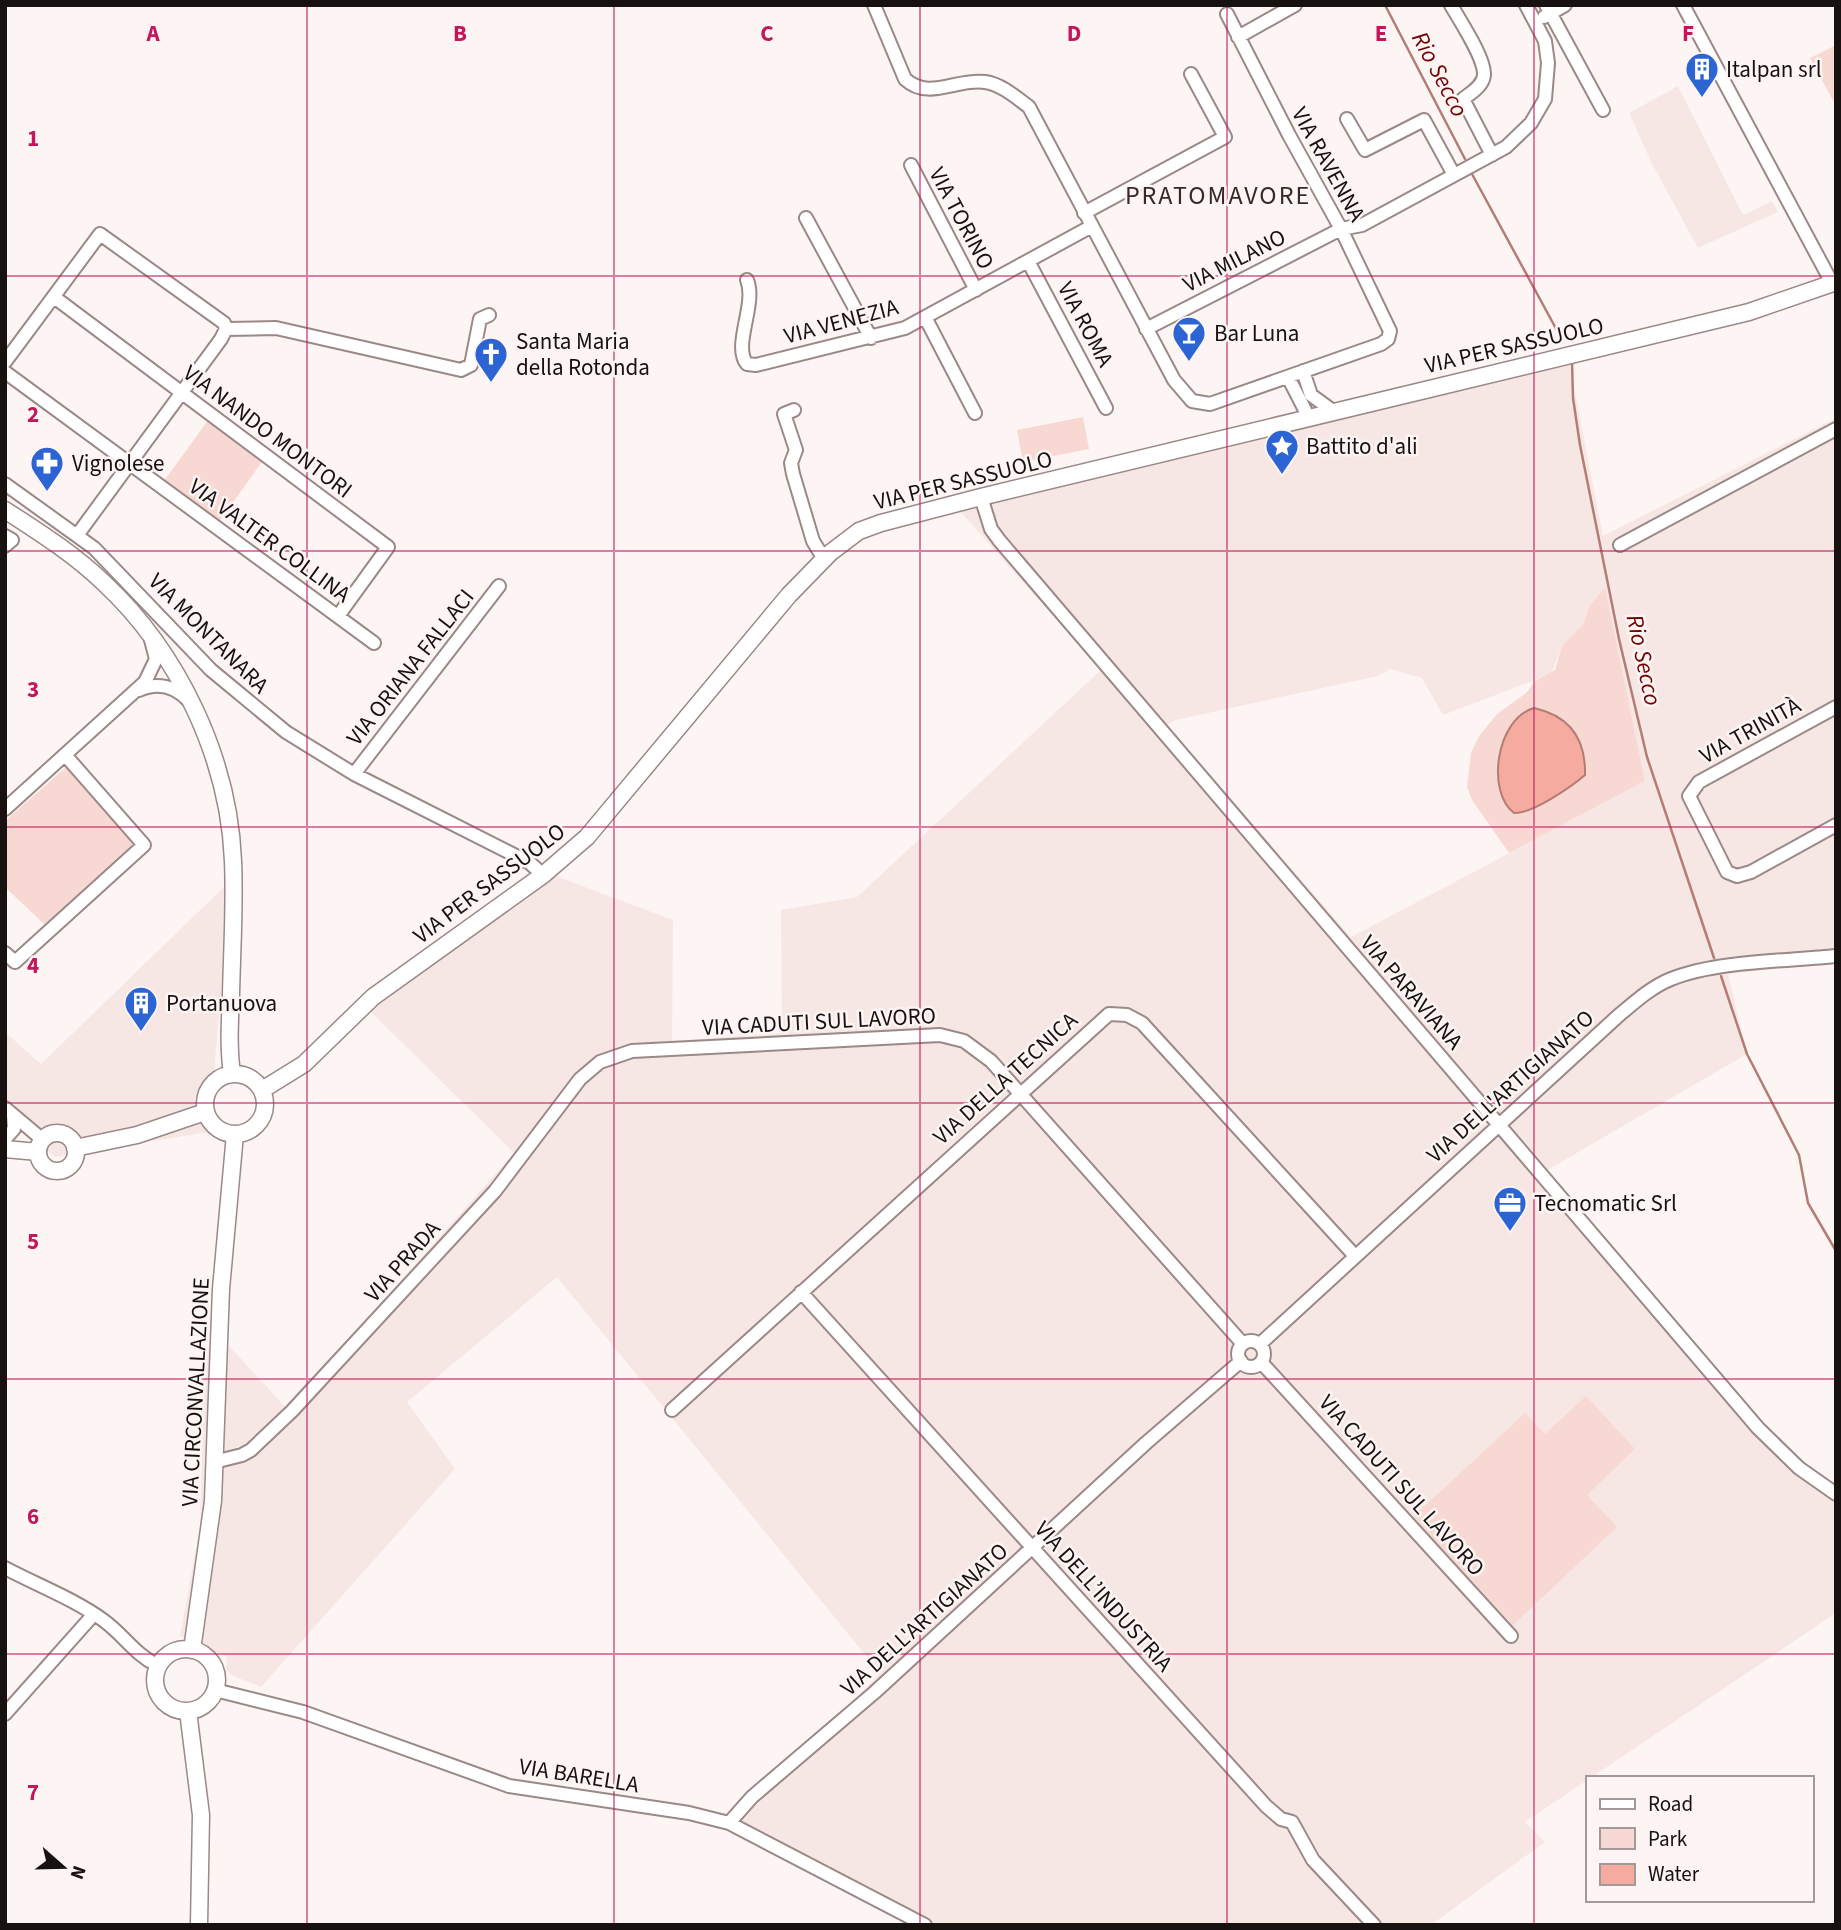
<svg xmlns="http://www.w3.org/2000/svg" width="1841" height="1930" font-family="'Source Sans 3',sans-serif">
<rect width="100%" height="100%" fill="#fdf5f4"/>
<path fill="#f7e7e4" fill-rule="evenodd" d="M1678,86L1743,215L1772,201L1778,212L1698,248L1652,164L1629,113Z
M1569,362L1603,536L1836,418V962L1728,974L1747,1054L1544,1172L1747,1408L1786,1448L1836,1489V1613L1525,1822L1545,1842L1431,1925H908L733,1826L880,1673L557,1277L407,1402L455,1469L261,1687L231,1675L226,1669L227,1657L180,1636L200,1527L205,1347H230L287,1409L514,1153L366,1007L550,874L673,920L672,1041L782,1033L781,910L857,897L1101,670L960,511ZM1605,587L1645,781L1351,937L1167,725L1176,720L1378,676L1390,669L1422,678L1443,715L1551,674L1562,646L1583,624L1590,605Z
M225,886L221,991L209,1132L55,1157L5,1115V1032L41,1064Z"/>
<path fill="#f8d8d2" d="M1836,45V106L1810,58Z
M1083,417L1089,449L1023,462L1017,430Z
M209,419L264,459L219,522L164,481Z
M1605,587L1645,781L1509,853L1472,800L1467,787L1471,753L1479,736L1497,714L1526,693L1535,681L1555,670L1562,646L1583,624L1590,605Z
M66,767L135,844L45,925L5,887V821Z
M1586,1396L1635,1449L1587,1495L1617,1527L1513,1625L1413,1517L1525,1413L1545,1434Z"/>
<path fill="#f6aba0" stroke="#b37d75" stroke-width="2" d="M1534,708C1570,716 1586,739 1585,775C1571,787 1532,814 1514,813C1486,792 1496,719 1534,708Z"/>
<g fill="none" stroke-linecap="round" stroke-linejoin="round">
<path stroke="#b37d75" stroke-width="2.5" d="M1385,5L1465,159
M1472,174L1560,336
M1572,362L1573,398L1580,445L1619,639L1647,757L1714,958
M1721,976L1747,1054L1799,1155L1808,1203L1836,1251"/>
<defs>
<path id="minor" d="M874,5L905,79C929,101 956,78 985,82C1001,84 1017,98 1029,107L1174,380L1192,401L1210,404L1381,344L1388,339L1390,331L1341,229L1289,135L1227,14
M1451,5C1460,21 1485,58 1484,75C1483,86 1471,93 1463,99L1492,155
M1546,5L1603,110
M1683,5L1832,283
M1544,17L1565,5
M1238,37L1295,5
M1347,119L1365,150L1424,120L1454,175
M911,165L976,290
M1084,213L1225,137L1191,74
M806,218L871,338
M1028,261L1106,408
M747,280C757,304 732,346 747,364L756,365L905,328L1092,226
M54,297L388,547L338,616
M925,317L975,413
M226,329L276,328L461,370L471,365L480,319L489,315
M1146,329L1341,229L1362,225L1506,147L1531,123L1545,99L1548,63L1545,41L1526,5
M5,362L100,234L224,323L226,329L221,339L78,534
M1303,371L1311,395L1333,411
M5,372L374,643
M1288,377L1305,410L1306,418
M794,410L784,414L796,450L791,463L793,474L813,541L824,559
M5,484L94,548L211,670L286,732L354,774L530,863L543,875
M981,497L991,529L999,540L1758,1428L1799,1468L1836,1494
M5,536L12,540L5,546
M1620,545L1836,429
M139,690C157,682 175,686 189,701
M1836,707L1699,782L1689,796L1727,872L1737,876L1751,872L1836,825
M354,774L499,586
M5,809L145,682L156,659L151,640
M5,953L15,962L144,845L66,756
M5,1108L43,1140
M5,1139L14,1129L13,1115
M801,1292L1266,1806L1281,1819L1292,1822L1313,1860L1374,1925
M1238 1354a13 13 0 1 1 26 0a13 13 0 1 1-26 0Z
M1260,1344L1618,1016C1635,1002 1651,987 1671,979C1715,961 1787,961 1836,956
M1261,1362L1511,1636
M672,1410L1109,1014L1127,1015L1142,1023L1355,1256
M214,1462L242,1455L251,1450L292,1411L495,1191L580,1079L600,1062L632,1051L940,1035L964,1041L991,1061L1243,1344
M5,1568C37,1585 74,1599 103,1620C125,1636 132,1652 158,1666
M215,1690L303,1712L509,1786L689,1813L729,1823L925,1925
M5,1714L94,1614
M729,1823L752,1797L875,1692L1146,1443L1241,1361"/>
<path id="major" d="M5,510C39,532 74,554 104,583C178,652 229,758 233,861C235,905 232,949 231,994C230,1020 228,1047 232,1073
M205 1104a30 30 0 1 1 60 0a30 30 0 1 1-60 0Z
M262,1090L304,1064L373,997L543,875L587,837L789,595L830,553L859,531L881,523L981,497L1749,312L1836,282
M38 1152a19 19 0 1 1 38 0a19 19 0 1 1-38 0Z
M75,1148L137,1135L205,1112
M5,1149L38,1152
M155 1680a31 31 0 1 1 62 0a31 31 0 1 1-62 0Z
M192,1650L213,1501L221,1289L235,1134
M188,1711L201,1815L199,1925"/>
</defs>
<use href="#minor" stroke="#9a8986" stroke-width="16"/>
<use href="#major" stroke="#9a8986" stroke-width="19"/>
<use href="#minor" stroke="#fff" stroke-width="12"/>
<use href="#major" stroke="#fff" stroke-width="16"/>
</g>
<path fill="none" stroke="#c2185b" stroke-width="2" stroke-opacity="0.55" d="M307,5V1925M614,5V1925M920,5V1925M1227,5V1925M1534,5V1925M5,276H1836M5,551H1836M5,827H1836M5,1103H1836M5,1379H1836M5,1654H1836"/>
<defs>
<symbol id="building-pin" viewBox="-11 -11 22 30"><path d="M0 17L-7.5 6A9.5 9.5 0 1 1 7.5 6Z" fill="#2c65d3" stroke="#fdf5f4"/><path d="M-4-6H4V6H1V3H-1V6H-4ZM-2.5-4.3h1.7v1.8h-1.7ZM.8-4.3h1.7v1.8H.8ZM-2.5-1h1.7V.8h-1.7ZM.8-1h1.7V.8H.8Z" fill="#fff"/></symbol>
<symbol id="bar-pin" viewBox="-11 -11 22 30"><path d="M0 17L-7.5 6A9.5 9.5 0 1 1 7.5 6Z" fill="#2c65d3" stroke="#fdf5f4"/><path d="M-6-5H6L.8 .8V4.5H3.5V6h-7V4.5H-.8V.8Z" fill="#fff"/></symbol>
<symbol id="church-pin" viewBox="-11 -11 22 30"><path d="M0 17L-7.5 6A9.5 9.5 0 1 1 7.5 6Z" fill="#2c65d3" stroke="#fdf5f4"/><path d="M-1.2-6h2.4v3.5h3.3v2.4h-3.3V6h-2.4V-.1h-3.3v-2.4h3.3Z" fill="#fff"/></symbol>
<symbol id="sight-pin" viewBox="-11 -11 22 30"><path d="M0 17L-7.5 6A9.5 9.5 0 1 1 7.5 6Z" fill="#2c65d3" stroke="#fdf5f4"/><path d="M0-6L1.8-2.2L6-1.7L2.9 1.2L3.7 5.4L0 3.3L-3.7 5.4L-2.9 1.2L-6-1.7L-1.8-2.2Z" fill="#fff"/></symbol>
<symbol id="pharmacy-pin" viewBox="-11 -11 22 30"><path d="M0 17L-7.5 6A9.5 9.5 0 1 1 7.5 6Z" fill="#2c65d3" stroke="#fdf5f4"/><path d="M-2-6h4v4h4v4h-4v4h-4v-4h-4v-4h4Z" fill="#fff"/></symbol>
<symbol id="office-pin" viewBox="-11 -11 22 30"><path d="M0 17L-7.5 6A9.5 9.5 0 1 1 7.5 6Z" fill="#2c65d3" stroke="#fdf5f4"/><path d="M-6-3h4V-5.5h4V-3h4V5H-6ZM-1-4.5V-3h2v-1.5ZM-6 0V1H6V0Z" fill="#fff"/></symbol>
</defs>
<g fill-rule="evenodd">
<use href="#building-pin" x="1683" y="50" width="38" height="52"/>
<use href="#bar-pin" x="1170" y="314" width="38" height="52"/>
<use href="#church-pin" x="472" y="335" width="38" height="52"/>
<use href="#sight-pin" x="1263" y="427" width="38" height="52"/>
<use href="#pharmacy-pin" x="28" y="444" width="38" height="52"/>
<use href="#building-pin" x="122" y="984" width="38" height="52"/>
<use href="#office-pin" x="1491" y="1184" width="38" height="52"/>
</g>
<g text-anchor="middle" stroke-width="5" stroke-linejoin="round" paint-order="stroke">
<g font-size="23" fill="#171110" stroke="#fdf5f4" text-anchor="start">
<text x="1726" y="77">Italpan srl</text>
<text x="1214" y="341">Bar Luna</text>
<text x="516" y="349">Santa Maria<tspan x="516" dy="26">della Rotonda</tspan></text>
<text x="1306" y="454">Battito d'ali</text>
<text x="72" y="471">Vignolese</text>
<text x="166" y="1011">Portanuova</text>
<text x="1534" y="1211">Tecnomatic Srl</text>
</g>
<g font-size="23" fill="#171110" stroke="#fdf5f4">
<text transform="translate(1329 164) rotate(61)" y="8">VIA RAVENNA</text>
<text transform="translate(962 218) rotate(62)" y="8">VIA TORINO</text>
<text transform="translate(1234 260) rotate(-27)" y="8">VIA MILANO</text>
<text transform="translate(841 321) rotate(-15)" y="8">VIA VENEZIA</text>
<text transform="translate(1086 324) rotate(62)" y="8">VIA ROMA</text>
<text transform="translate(1514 345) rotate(-13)" y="8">VIA PER SASSUOLO</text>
<text transform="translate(268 431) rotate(37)" y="8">VIA NANDO MONTORI</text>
<text transform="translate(963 480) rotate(-14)" y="8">VIA PER SASSUOLO</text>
<text transform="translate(270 540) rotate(36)" y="8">VIA VALTER COLLINA</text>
<text transform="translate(209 633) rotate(45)" y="8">VIA MONTANARA</text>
<text transform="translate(410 667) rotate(-52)" y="8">VIA ORIANA FALLACI</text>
<text transform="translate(1750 730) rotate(-29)" y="8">VIA TRINITÀ</text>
<text transform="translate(489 883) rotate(-37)" y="8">VIA PER SASSUOLO</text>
<text transform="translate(1412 992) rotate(49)" y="8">VIA PARAVIANA</text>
<text transform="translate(819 1021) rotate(-3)" y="8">VIA CADUTI SUL LAVORO</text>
<text transform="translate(1005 1078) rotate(-42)" y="8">VIA DELLA TECNICA</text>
<text transform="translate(1510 1086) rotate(-42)" y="8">VIA DELL'ARTIGIANATO</text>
<text transform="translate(402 1261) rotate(-48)" y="8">VIA PRADA</text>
<text transform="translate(195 1392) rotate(-87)" y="8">VIA CIRCONVALLAZIONE</text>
<text transform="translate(1402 1485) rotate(48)" y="8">VIA CADUTI SUL LAVORO</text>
<text transform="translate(1104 1596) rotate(48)" y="8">VIA DELL’INDUSTRIA</text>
<text transform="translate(924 1619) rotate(-42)" y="8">VIA DELL'ARTIGIANATO</text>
<text transform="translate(579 1775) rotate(9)" y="8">VIA BARELLA</text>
</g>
<g font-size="24" font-style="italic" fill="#740102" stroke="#fdf5f4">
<text transform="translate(1440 74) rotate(62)" y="8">Rio Secco</text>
<text transform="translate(1644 660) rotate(78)" y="8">Rio Secco</text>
</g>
<g font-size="26" letter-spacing="2" fill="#372927" stroke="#fdf5f4">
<text x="1218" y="204">PRATOMAVORE</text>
</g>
</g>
<g font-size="23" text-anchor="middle" font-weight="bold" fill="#c2185b" stroke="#fdf5f4" stroke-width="5" stroke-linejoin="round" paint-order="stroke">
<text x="153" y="41">A</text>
<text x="460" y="41">B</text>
<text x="767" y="41">C</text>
<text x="1074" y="41">D</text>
<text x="1381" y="41">E</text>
<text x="1688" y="41">F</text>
<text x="33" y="146">1</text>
<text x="33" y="422">2</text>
<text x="33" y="697">3</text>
<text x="33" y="973">4</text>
<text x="33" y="1249">5</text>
<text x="33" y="1524">6</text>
<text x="33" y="1800">7</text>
</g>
<rect width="1841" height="1930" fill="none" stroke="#171110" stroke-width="14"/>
<rect x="1586" y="1776" width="228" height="126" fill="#fdf5f4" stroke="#a19a99" stroke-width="2"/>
<rect x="1600" y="1799" width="35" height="10" fill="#ffffff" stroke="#a19a99" stroke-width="2"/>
<text x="1648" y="1811" font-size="21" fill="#171110">Road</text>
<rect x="1600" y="1828" width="35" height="21" fill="#f8d8d2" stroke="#a19a99" stroke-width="2"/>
<text x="1648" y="1846" font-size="21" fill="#171110">Park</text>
<rect x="1600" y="1864" width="35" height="21" fill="#f6aba0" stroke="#a19a99" stroke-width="2"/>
<text x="1648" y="1881" font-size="21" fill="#171110">Water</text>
<g transform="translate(63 1867) rotate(110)" stroke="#fdf5f4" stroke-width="5" paint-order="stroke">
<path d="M0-5L12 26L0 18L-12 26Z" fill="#171110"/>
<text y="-10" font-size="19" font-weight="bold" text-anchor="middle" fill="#171110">N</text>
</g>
</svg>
